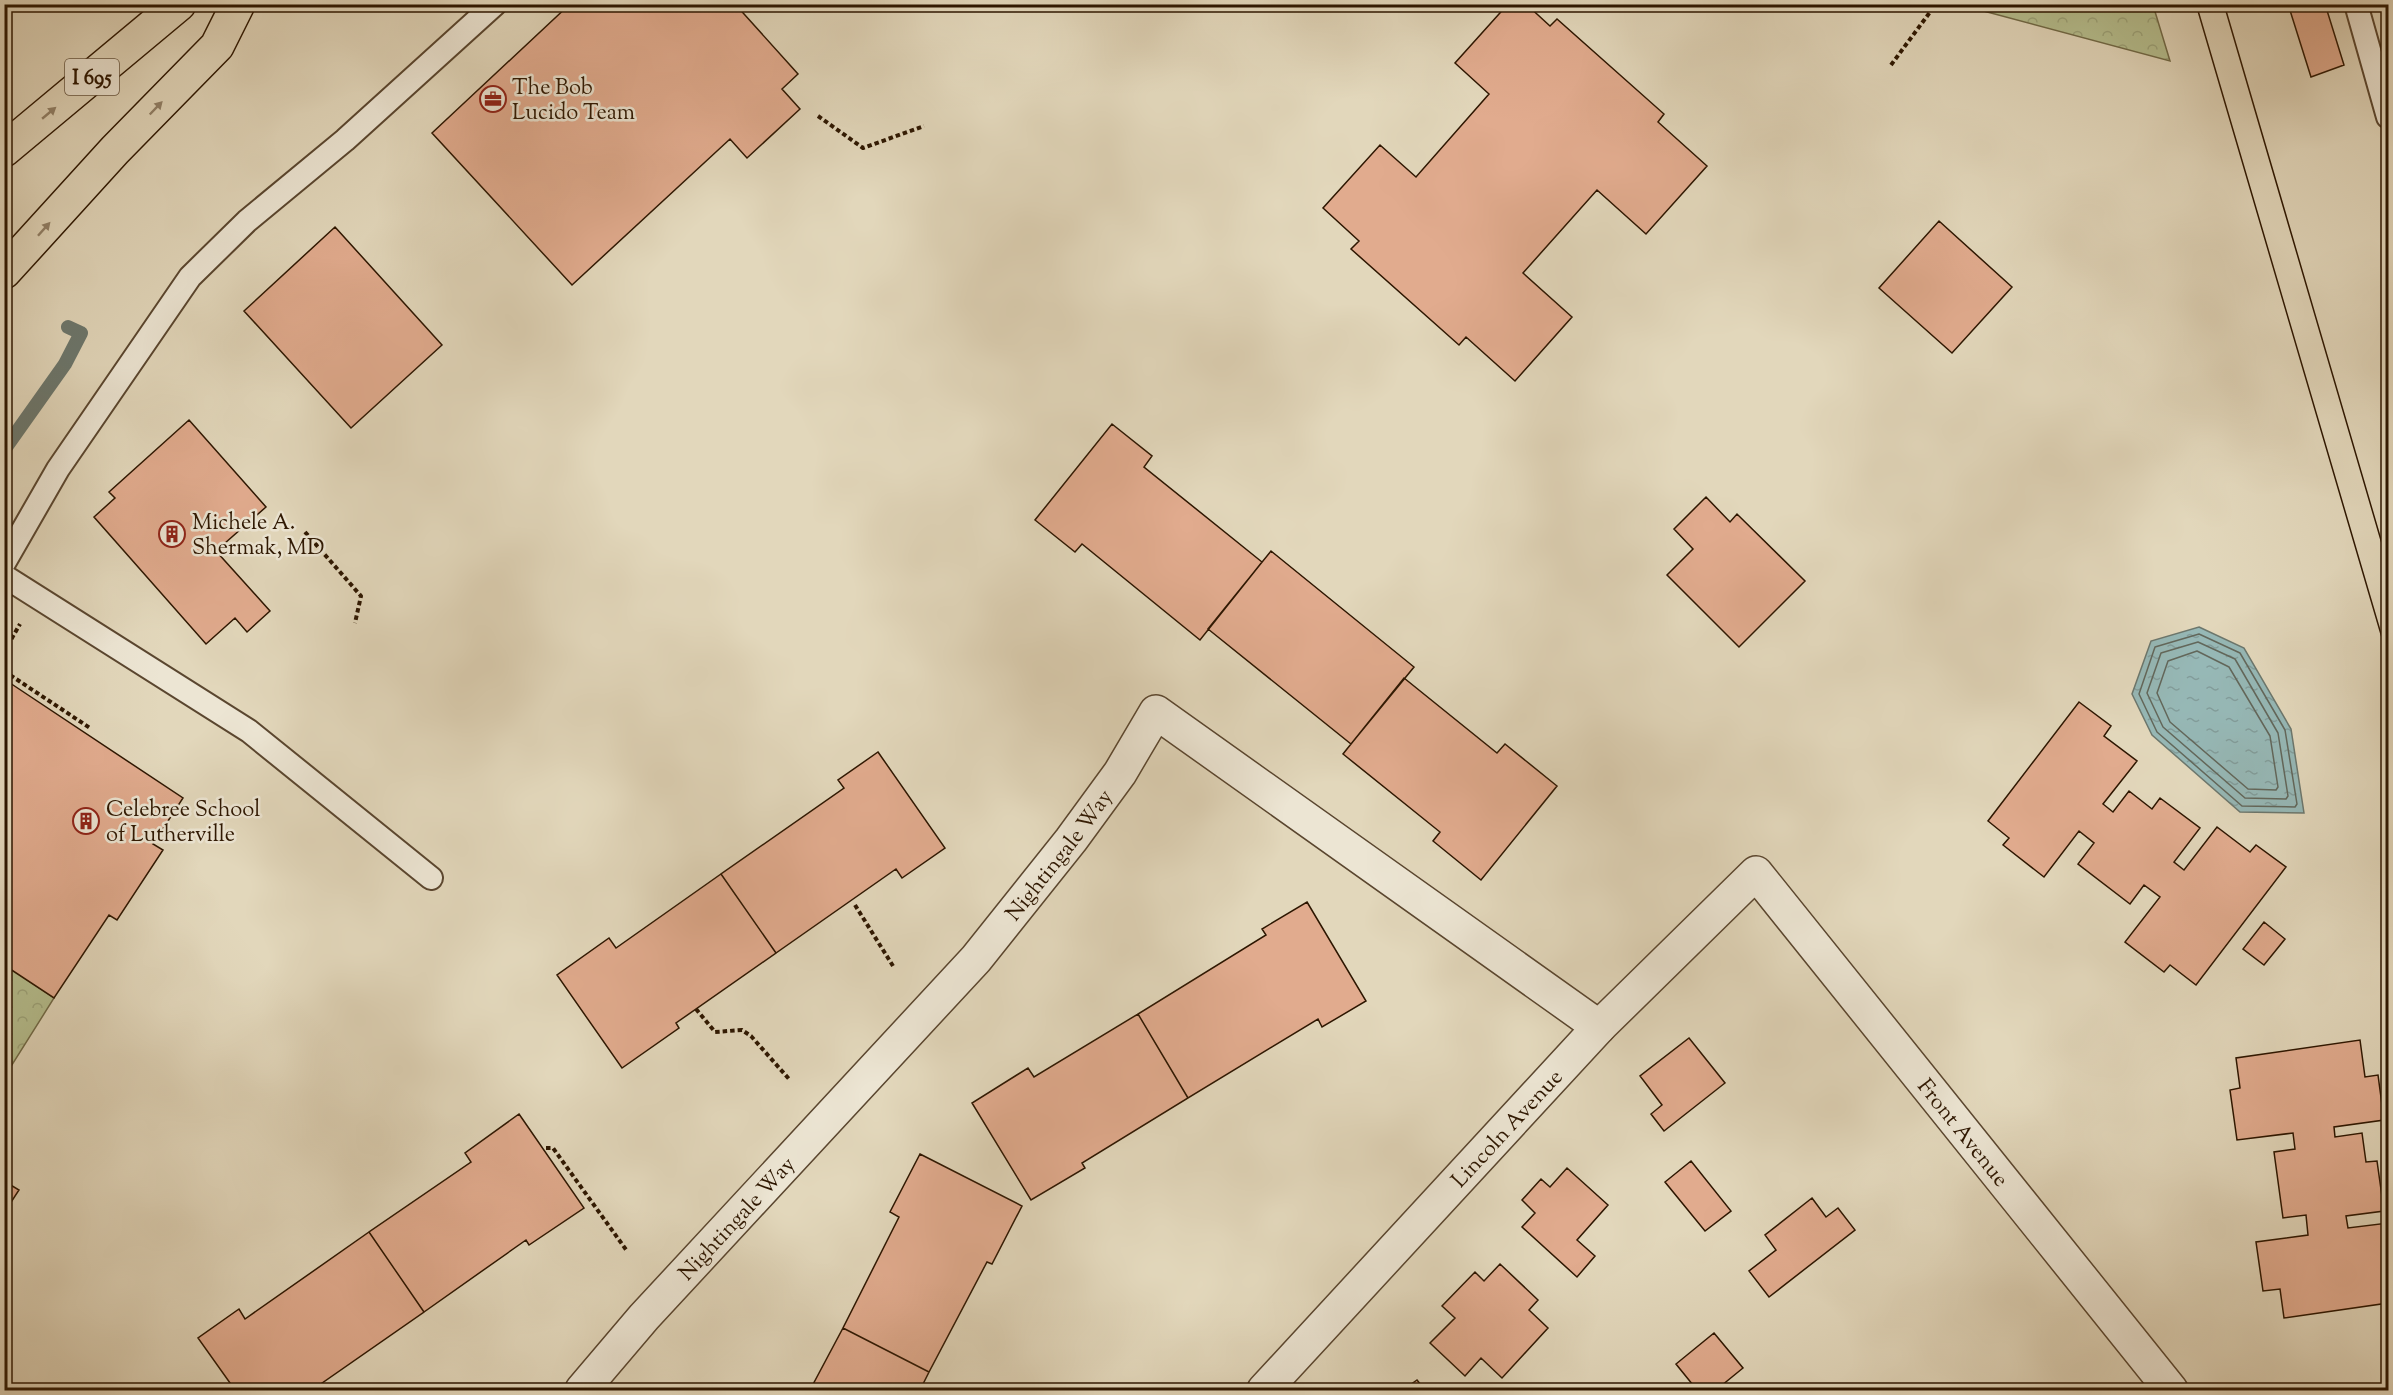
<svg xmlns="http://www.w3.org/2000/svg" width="2393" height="1395" font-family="'Sorts Mill Goudy',serif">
<defs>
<pattern id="park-crowns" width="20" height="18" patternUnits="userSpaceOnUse" patternTransform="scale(1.5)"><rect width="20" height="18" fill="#b5be8e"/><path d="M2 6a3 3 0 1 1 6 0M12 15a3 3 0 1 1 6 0" fill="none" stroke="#9ca379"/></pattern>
<pattern id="water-ripples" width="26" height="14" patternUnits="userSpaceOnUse" patternTransform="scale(1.5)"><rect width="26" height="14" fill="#96b8b6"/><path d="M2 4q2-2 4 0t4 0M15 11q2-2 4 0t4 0" fill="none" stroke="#829d9b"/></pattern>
</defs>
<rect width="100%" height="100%" fill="#e2d7bb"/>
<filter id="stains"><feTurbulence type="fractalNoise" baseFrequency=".00333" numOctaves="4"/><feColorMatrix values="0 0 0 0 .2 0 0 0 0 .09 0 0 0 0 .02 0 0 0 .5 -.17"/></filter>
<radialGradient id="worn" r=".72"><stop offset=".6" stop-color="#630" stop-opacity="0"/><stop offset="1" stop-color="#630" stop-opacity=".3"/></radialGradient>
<path fill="url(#park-crowns)" stroke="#716a47" stroke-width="1.5" d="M1961,5H2153L2170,61Z
M5,965L54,998L5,1076Z"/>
<path fill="url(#water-ripples)" stroke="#6c776d" stroke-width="1.5" d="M2199,627L2244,648L2291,729L2304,813L2240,812L2152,735L2132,694L2151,641Z"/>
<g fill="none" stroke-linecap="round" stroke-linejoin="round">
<path stroke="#62675b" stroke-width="1.5" d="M2199,634L2240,653L2285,730L2297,804L2295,807L2242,806L2157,732L2139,694L2155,647Z
M2198,642L2235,659L2278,733L2288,796L2286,799L2245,798L2163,727L2147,693L2161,653Z
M2197,651L2229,667L2270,736L2278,787L2276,790L2248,789L2170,722L2157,693L2168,661Z"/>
<path stroke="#6c776d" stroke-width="14" d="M4,450L65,364L81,333L68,327"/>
</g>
<path fill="#e1ab8e" stroke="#2d1600" stroke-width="1.5" d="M570,4H735L798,74L782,89L800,109L747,158L730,139L572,285L432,133Z
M1508,4H1526L1550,26L1557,19L1664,114L1658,122L1707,166L1646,234L1597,190L1523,273L1572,317L1515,381L1466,337L1459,345L1351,249L1359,241L1323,208L1380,145L1416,177L1489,94L1455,63Z
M2288,4H2325L2344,65L2311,77Z
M1939,221L2012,287L1952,353L1879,288Z
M335,227L442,345L351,428L244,311Z
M189,420L266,507L216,551L270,611L247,632L235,618L206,644L94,517L115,498L109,492Z
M1112,424L1152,456L1144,467L1262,562L1200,640L1082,544L1075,552L1035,520Z
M1706,497L1730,522L1737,514L1805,581L1739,647L1667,575L1693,549L1674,529Z
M1271,551L1414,667L1351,744L1208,629Z
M1404,678L1497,753L1505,744L1557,786L1481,880L1433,841L1440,832L1343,754Z
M4,679L183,798L153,844L163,850L117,920L109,915L54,998L4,965Z
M2079,702L2111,726L2104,736L2137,761L2103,804L2113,812L2129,791L2152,809L2160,798L2200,828L2174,862L2184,870L2217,827L2250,852L2256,845L2286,867L2196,985L2170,965L2164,972L2125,942L2160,897L2144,885L2130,904L2078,864L2094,843L2079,831L2044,877L2003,845L2009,838L1988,821Z
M878,752L945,848L902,878L896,869L776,953L721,874L844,788L838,780Z
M721,874L776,953L676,1023L679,1028L622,1068L557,975L609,938L616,948Z
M1307,902L1366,1001L1322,1027L1318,1019L1188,1098L1138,1014L1266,935L1262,929Z
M2264,922L2285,939L2264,965L2243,949Z
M1138,1014L1188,1098L1082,1163L1085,1168L1031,1200L972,1103L1028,1068L1034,1077Z
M1689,1038L1725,1083L1664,1131L1651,1114L1662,1105L1640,1076Z
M2360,1040L2365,1077L2378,1075L2384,1120L2334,1127L2335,1137L2362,1133L2366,1162L2377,1161L2384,1211L2346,1216L2348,1228L2388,1223V1303L2284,1318L2280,1289L2263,1291L2256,1242L2308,1235L2306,1215L2283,1218L2274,1152L2295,1149L2293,1133L2237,1140L2230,1090L2240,1088L2236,1058Z
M519,1114L584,1208L529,1245L526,1240L424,1312L369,1232L471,1162L465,1153Z
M2388,1140V1166H2386L2382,1141Z
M920,1154L1022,1206L992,1264L987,1262L929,1372L843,1328L899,1217L890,1212Z
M1691,1161L1731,1211L1705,1231L1665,1182Z
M1567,1168L1608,1205L1577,1240L1595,1256L1577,1277L1522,1227L1535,1213L1522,1200L1541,1179L1550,1187Z
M4,1181L19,1190L4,1213Z
M1812,1198L1826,1217L1838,1208L1855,1230L1769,1297L1749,1271L1776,1250L1765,1235Z
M369,1232L424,1312L312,1390H235L198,1338L239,1309L245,1319Z
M1500,1264L1538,1300L1529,1310L1548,1328L1502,1378L1481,1358L1465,1376L1430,1343L1455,1318L1442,1306L1475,1272L1484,1281Z
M843,1328L929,1372L920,1390H810Z
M1714,1333L1743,1368L1716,1390H1697L1676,1364Z
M1417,1380L1425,1390H1403Z"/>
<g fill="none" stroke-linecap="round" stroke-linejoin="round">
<defs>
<path id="service" d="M2356,4L2388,117
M4,563L58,469L190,277L247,221L345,140L495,4
M4,576L249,731L431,878"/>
<g id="minor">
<path id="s1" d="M582,1390L644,1317L976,959L1071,840L1120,773L1156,712L1599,1027"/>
<path id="s2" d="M1264,1390L1599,1027L1756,873L2171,1390"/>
</g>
<path id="motorway" d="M4,150L179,4
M4,272L115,150L217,46L238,4"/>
</defs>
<use href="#service" stroke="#5a462f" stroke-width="26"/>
<use href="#minor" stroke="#5a462f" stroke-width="36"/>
<use href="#motorway" stroke="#2d1600" stroke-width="36"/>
<path stroke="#2d1600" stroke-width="4" stroke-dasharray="4.5 3" stroke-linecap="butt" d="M1891,65L1936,4
M818,116L863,148L924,126
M305,532L361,596L355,623
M4,652L20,624
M4,671L90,728
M855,905L893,966
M696,1009L715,1032L742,1030L751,1036L789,1079
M546,1148H553L627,1251"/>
<use href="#service" stroke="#ece5d3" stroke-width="22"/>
<use href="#minor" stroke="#ece5d3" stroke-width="33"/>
<use href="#motorway" stroke="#e2d7bb" stroke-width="33"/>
<path stroke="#2d1600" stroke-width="1.5" d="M2196,4L2388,658
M2224,4L2388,564"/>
</g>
<defs><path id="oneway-solid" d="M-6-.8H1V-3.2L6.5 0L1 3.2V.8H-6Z" transform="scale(1.5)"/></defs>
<g fill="#918067">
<use href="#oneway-solid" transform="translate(156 108) rotate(-46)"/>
<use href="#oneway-solid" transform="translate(49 113) rotate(-40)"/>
<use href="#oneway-solid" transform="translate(44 229) rotate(-48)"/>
</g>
<defs>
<symbol id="office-ring" viewBox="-11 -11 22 22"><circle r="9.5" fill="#ece5d3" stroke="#8f2418" stroke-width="1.5"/><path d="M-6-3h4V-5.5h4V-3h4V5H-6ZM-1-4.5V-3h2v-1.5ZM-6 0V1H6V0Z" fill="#8f2418"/></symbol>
<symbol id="building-ring" viewBox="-11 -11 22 22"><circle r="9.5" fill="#ece5d3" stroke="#8f2418" stroke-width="1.5"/><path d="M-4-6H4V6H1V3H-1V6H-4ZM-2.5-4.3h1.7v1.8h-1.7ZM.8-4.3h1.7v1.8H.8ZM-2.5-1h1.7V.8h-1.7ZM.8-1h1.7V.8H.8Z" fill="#8f2418"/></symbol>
</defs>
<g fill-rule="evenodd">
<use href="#office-ring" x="478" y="84" width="30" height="30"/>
<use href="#building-ring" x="157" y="519" width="30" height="30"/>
<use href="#building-ring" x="71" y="806" width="30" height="30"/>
</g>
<g text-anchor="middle" stroke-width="5" stroke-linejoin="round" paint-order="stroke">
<rect fill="#ece5d3" stroke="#66543f" stroke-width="1.5" x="65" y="59" width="54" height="36" rx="4.5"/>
<g font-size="21" font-weight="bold" fill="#2d1600">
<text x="92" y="84">I 695</text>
</g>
<g font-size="22" fill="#2d1600" stroke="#ece5d3" text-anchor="start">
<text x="512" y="94">The Bob<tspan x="512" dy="25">Lucido Team</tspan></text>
<text x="192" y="529">Michele A.<tspan x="192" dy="25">Shermak, MD</tspan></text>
<text x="106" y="816">Celebree School<tspan x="106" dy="25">of Lutherville</tspan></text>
</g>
<g font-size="22" fill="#2d1600" stroke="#ece5d3">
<text dy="8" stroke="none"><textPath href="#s1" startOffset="717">Nightingale Way</textPath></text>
<text dy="8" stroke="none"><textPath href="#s2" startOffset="357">Lincoln Avenue</textPath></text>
<text dy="8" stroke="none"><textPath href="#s2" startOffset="1046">Front Avenue</textPath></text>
<text dy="8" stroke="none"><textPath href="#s1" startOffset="231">Nightingale Way</textPath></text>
</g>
</g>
<rect width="2393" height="1395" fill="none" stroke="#e2d7bb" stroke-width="24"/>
<rect x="6" y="6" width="2381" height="1383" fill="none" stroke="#2d1600" stroke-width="3"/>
<rect x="12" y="12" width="2369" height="1371" fill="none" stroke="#2d1600" stroke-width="1.5"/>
<rect width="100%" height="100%" filter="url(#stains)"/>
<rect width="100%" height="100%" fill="url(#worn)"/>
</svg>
